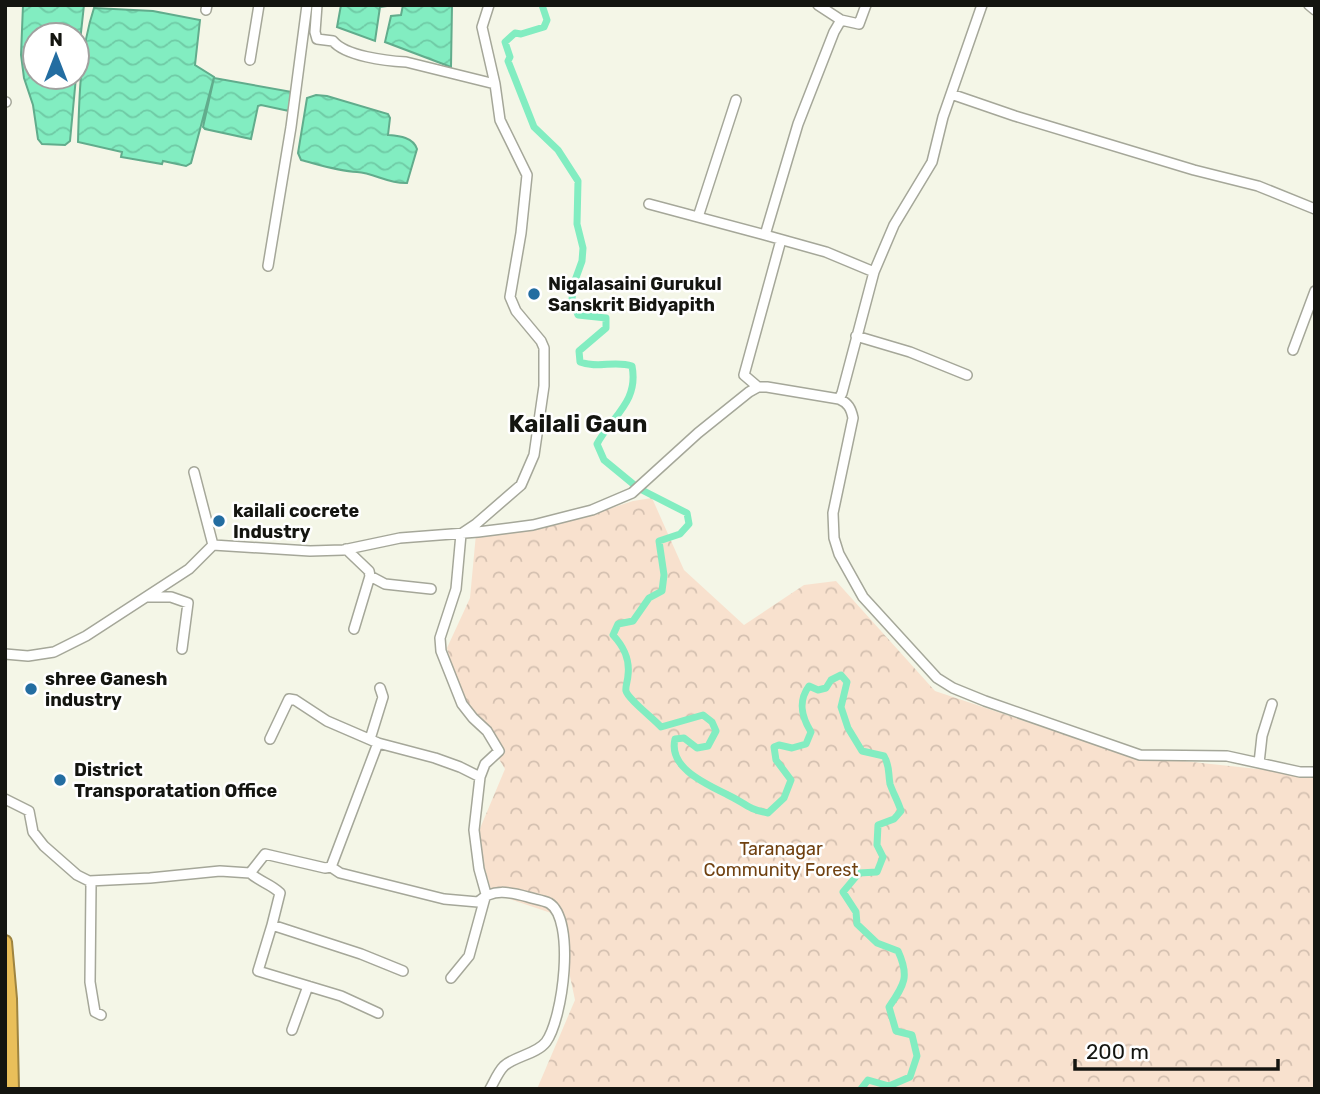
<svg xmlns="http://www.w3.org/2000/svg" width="1320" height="1094" font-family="Rubik,sans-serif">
<defs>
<pattern id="forest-crowns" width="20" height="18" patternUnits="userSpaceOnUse" patternTransform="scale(1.75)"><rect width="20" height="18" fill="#f8e1ce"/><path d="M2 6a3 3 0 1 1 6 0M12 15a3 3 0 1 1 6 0" fill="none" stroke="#d4c0b0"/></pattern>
<pattern id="water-waves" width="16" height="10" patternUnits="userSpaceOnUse" patternTransform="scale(1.75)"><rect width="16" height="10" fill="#82edc1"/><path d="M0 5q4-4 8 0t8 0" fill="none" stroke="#6fcaa5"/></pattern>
</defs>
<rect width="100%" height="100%" fill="#f4f6e7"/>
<path fill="url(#forest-crowns)" d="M652,498L684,570L744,625L804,585L836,581L935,691L1126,755L1315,775V1089H537L575,1000L557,915L492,893L476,838L505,769L458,691L447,648L470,598L476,534L593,514L633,501Z"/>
<path fill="url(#water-waves)" stroke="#61ac8c" stroke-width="2" d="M23,5H84L77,69V35H35V77H76L70,141L65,145L42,144L38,139L33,105L24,78L21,55Z
M341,5H394L380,7L375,41L337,27Z
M403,5H452L451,67L385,42L391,16L401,15Z
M94,8L153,11L200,20L195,65L214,77L191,163L186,166L163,161L162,164L121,157L122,152L78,142C79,99 80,50 94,8Z
M214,78L292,92L289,111L261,105L258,106L251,139L205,129L203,127Z
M316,95L327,96L388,114L390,118L388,135C399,136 413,137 417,149L407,183C389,184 374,173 357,172C338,171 320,165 301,160L298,153L307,98Z"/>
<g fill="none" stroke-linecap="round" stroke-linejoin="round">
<path stroke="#82edc1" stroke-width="7" d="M542,5L547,20L544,27L521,34L515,33L505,42L510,57L508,61L534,127L558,150L578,181L577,224L583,248L582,261L573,286L572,300L578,315L606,318V328L579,351L580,362C598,369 614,360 632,366C639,402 612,416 597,444L604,460L638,488L687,513L689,524L680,534L659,541L664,575L662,591L649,598L633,621L618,624L613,635C624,647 630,659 628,675C628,680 625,687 626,691C628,699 654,719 661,727L703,715L712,722L716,731L708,746L697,748L684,738L675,739C668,768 706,784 728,795C745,803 747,809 768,813L784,798L791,780L776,760L774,747L779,745L792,748L806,744L811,732C801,716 798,701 809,686L818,690L826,688L831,680L841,675L847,682L841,707L848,728L862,751L884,756C890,766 888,773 890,784C893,793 898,801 901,811L894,819L878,825L877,845L883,857L877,872L859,873L843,892L856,912L857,924L877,943L898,951C910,977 904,985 889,1007L896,1031L912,1035L917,1056L910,1077L889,1086L868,1080L861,1089"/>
<defs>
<path id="minor" d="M317,5L315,32L317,39L333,41C345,56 386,61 406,62L495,84
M818,5L841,20
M866,5L859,24L841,20L834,32L798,124L765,235L826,252L874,272
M1309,5L1315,10
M206,10L207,5
M250,60L259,5
M951,94L1015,116L1194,170L1258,186L1315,209
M5,102H6
M649,204L765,235
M698,217L736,100
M268,266L291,127L307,5
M856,336L910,352L967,375
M1293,350L1315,291
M758,387L744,375L781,240
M839,399L842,393L874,272L894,225L932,162L943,117L982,5
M194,472L213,545
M346,549L369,571L370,576L354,629
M370,576L385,584L431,589
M148,597H171L188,603L182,649
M5,654L28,656L54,652L86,636L189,569L213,545L310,551L343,550L400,538L478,532L533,525L592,510L632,493L698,433L749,392L758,387H767L839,399C848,403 851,408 853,418L833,513L834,538L839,554L863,597L937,678L953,688L985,701L1140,755L1227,756L1300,772H1315
M270,739L289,699L295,700L327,721L378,743L435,758L460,767L480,777
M370,739L383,697L380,688
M1259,763L1262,736L1272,704
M5,799L29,811L33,832L44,846L77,875L89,881L150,878L220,871L250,873L265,854L325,868L331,867L340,873L444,899L478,902C492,888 510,892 528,897C534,899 543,900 549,903C576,919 563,1019 546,1042C537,1054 515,1056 504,1066C498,1072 494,1082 490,1089
M331,867L378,743
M250,873C260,882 271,884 280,893L272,925L361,954L403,971
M89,881L91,885L90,982L95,1012L101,1015
M272,925L258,971L341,996L378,1013
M451,978L469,956L486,894L479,869L474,830L480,777L485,764L499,751L487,731L473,718L462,704L441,651L440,638L456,589L461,534L476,524L521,485L534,455L544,386V348L541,341L516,311L510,297L521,233L527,175L500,120L495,84L482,27L489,5
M292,1030L308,986"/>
<path id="highway" d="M5,942L10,999L12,1089"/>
</defs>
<use href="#minor" stroke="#a5a799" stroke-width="12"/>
<use href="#highway" stroke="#9e8440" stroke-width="16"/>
<use href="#minor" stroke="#fff" stroke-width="9"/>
<use href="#highway" stroke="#e9bf5a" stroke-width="12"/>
</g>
<g fill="#236da1" stroke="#fff" stroke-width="2.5">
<circle cx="534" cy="294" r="7"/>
<circle cx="219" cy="521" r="7"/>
<circle cx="31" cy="689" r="7"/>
<circle cx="60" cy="780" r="7"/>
</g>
<g text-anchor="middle" stroke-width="5" stroke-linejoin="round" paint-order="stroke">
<g font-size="18" font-weight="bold" fill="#141510" stroke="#fff" text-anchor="start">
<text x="548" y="290">Nigalasaini Gurukul<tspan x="548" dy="21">Sanskrit Bidyapith</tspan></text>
<text x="233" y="517">kailali cocrete<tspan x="233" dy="21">Industry</tspan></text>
<text x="45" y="685">shree Ganesh<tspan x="45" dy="21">industry</tspan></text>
<text x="74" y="776">District<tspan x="74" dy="21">Transporatation Office</tspan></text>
</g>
<g font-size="18" fill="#704110" stroke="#fff">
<text x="781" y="855">Taranagar<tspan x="781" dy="21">Community Forest</tspan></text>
</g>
<g font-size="24" font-weight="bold" fill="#141510" stroke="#fff">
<text x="578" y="432">Kailali Gaun</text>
</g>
</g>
<rect width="1320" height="1094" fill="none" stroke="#141510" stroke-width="14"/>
<g transform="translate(56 56)"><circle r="33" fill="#ffffff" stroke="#a1a19f" stroke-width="2"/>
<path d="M0-5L12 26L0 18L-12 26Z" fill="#236da1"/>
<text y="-10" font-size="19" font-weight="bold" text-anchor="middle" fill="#141510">N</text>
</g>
<path d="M1075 1059v10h203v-10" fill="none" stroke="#141510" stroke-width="3.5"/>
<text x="1086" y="1059" font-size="21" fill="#141510" stroke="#ffffff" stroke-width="5" paint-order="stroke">200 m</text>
</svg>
